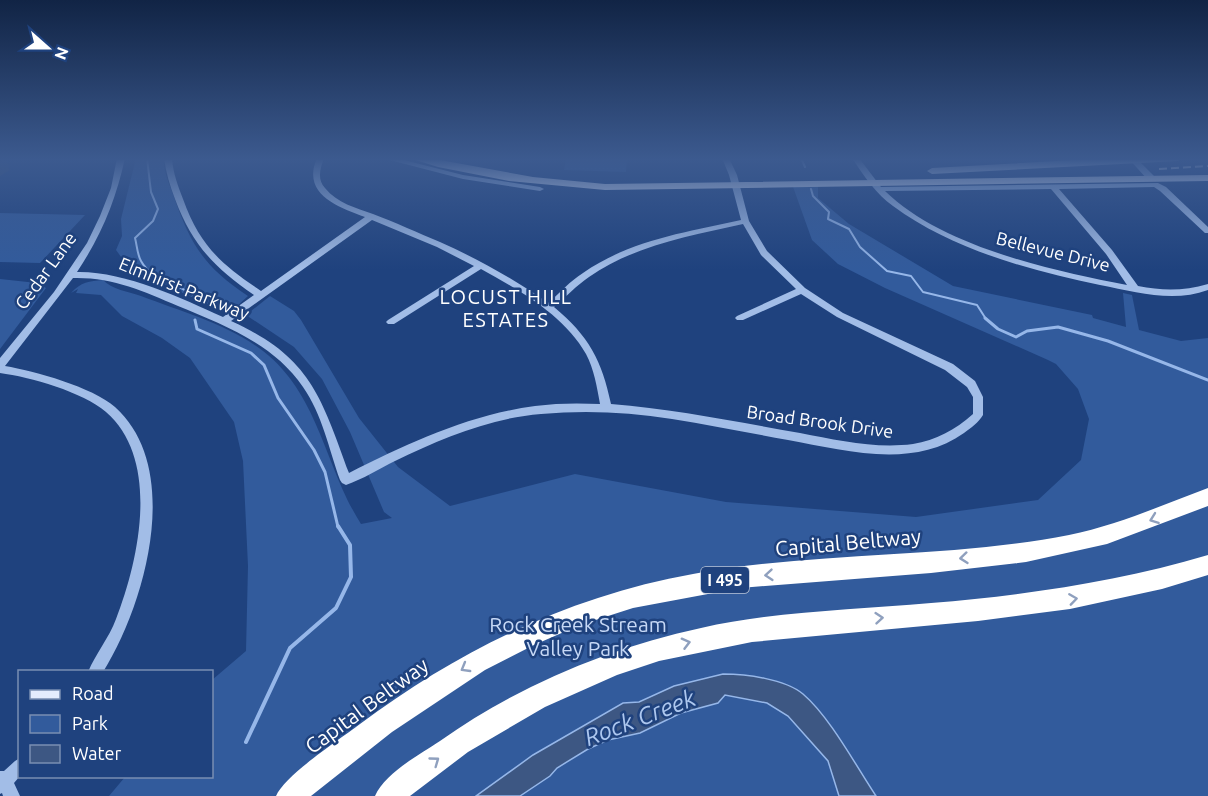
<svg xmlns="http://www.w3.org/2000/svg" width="1208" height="796" font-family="Ubuntu,sans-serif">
<rect width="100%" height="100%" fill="#1f427e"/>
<path fill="#325b9c" d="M136,158H164C163,171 169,183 173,194C190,244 204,267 248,296L235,308L218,309L130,269L116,250L122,236L121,219Z
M566,158H627L626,172L564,170Z
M818,183V198L849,224L953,286L1092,315L1093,318L1126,327L1123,293L1132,295L1139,330L1181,341L1208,338V796H109L125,777L212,776V680L246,651L248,566L243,461L234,422L190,358L162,338L122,316L101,295L76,293L78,289L71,293C81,282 89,281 103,280C111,289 129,292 141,296C180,311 224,323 259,348C319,391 324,466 361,524L392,518L384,512L350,432L322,379L294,347L246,315L270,296L294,311L301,320L359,418L398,467L450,506L575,474L726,502L916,517L1038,500L1081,460L1089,419L1078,389L1056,364L1048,360L885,288L838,264L812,240L792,184Z
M0,213L85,215L40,263L0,262Z
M0,279L37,283L46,288L0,349Z"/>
<path fill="#3d5783" stroke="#96b7e9" stroke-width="1.5" d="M723,674C746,674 785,679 803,694C830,717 856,766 876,796H839L828,761L788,716L767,703L725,695L718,703L681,713L640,733L608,740L588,749L557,768L550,776L520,796H476L533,755L623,703L639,702L674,686Z"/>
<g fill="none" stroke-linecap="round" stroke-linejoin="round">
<path stroke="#96b7e9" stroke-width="2" d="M147,158L151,192L158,209L153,221L135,238C137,245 137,254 141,261C152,282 183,283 199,300
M801,158L805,167
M811,189L813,196L829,212L828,219L849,229L860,247L887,271L911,276L923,292L977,305L986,319"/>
<path stroke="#96b7e9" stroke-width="3" d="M985,318L998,329L1016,337L1027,331L1058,327L1108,341L1208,380
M195,320L197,329L251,353L264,365L278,398L314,450L325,472L338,527"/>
<path stroke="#96b7e9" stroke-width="4" d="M246,742L290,648L336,608L351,577L350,545L338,526"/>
<path fill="#a2bde7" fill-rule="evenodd" d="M117,158H125C116,200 101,236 77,272C124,271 181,298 223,317L254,295C215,268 192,245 175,199C170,186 166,173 164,158H172C173,173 178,186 183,199C200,246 221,264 261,291L365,217C338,207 301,194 317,158H324C320,169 317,179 325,188C337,203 356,208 373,214C395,222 418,233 440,242C478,259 514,279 548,303C560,293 570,281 583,273C630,240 687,232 741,220L729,175L722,158H729L737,175L749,221L767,251L805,288L843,313L953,364L975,381L983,397V415C979,422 971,428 964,433C912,470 844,450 788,440C749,433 710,425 672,419C628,412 585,410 541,414C490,418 440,439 395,461C379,469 363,479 346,485L342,483L340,480C329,449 322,414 303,387C274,344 224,325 178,306C143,291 112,277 73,278L5,366C35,371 92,387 115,407C184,469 145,605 103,672H88C96,653 109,638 116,619C139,560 161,460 106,412C83,392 30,377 0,373V358L54,292L87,243L100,216L111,188ZM372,220L437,247L474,266L388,320L386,322L388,324H394L481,269C519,290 564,315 586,354C594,369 597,387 600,404C579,403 557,403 535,406C469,415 408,443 349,473C321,397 311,357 231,321ZM743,224L761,255L796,289L737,316L735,318L737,320H743L801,294L837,317L945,370L967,387L973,397V414C955,430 936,440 913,444C875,449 837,440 800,433C737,422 674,409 611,404C602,361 589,336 554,307C566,297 577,285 589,277C635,245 690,236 743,224Z
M382,158H396L463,175L540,187L544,189L540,191L463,179Z
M852,158H859L881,187L1158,183L1166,187L1208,227V233H1205L1160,191L1154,187L1059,189L1112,250L1138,286C1163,291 1184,291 1208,284V290C1173,303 1136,292 1100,285C1029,270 953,250 893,206C876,194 864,176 852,158ZM1051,189L1106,254L1127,285C1052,271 941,246 885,191Z
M1128,158H1136L1154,176V180H1148Z
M20,758V776L14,783L20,796H3L2,793L0,794V771H4L15,761Z"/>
<path fill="#e4ecfd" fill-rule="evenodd" d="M409,158H429L533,177L605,184L1208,175V181L605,190L509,181L438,167Z
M1111,158H1183L1178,161L932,174L927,171L932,168Z"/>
<path fill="#fff" fill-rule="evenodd" d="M1208,488V506L1107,544L1026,562L931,573L740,588L633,608L580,625L534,645L485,670L392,732L311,796H276C285,775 339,740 360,724C459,650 570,596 693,574C817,551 945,559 1069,535C1118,525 1162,505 1208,488Z
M1208,555V575L1162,589L1070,609L978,621L752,642L659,661L617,675L545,707L468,752L410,796H375C385,773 419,755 440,741C517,686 609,648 701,628C776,611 855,610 931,603C1026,595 1117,582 1208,555Z"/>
<path stroke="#fff" stroke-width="2" stroke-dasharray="8 4" stroke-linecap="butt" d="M1159,169L1208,166"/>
</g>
<path fill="#324c75" d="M3,158L10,166L8,167L10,170L0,176V160Z"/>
<defs><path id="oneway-chevron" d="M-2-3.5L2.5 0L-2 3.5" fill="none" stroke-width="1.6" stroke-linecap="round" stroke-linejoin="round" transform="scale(1.5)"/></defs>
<g stroke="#8fa0be">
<use href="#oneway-chevron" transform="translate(1154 519) rotate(160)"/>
<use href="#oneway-chevron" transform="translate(964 558) rotate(174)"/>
<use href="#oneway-chevron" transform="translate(769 575) rotate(175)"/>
<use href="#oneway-chevron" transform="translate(1073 599) rotate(-8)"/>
<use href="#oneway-chevron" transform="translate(879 618) rotate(-5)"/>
<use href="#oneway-chevron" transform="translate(686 643) rotate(-15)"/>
<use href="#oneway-chevron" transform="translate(465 668) rotate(150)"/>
<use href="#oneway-chevron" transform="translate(435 761) rotate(-36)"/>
</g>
<linearGradient id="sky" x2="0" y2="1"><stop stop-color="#112445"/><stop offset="0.59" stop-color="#3c5a8f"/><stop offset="1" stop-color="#3c5a8f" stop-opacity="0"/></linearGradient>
<rect width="1208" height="270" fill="url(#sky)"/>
<g text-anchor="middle" stroke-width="5" stroke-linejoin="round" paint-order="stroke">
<rect fill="#1f427e" stroke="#bcc6d8" stroke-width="1.5" x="701" y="567" width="48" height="26" rx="4.5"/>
<g font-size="16" font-weight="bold" fill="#fff">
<text x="725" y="586">I 495</text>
</g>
<g font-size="18" fill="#fff" stroke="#1f427e">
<text transform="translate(1053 252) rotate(14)" y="6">Bellevue Drive</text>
<text transform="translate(46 271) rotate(-54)" y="6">Cedar Lane</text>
<text transform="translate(184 289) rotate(22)" y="6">Elmhirst Parkway</text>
<text transform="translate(820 422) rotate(8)" y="6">Broad Brook Drive</text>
</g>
<g font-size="20" letter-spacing="1.5" fill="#fff" stroke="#1f427e">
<text x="506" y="304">LOCUST HILL<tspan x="506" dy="23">ESTATES</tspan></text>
</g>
<g font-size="21" fill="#fff" stroke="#1f427e">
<text transform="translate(848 543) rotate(-5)" y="7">Capital Beltway</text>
<text transform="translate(367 706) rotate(-36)" y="7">Capital Beltway</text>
</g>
<g font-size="21" fill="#c6d8f6" stroke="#1f427e">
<text x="578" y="632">Rock Creek Stream<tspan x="578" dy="24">Valley Park</tspan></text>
</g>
<g font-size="24" font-style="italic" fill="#adc7ef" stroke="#1f427e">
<text transform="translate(640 718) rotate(-21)" y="8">Rock Creek</text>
</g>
</g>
<rect x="18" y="670" width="195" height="108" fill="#1f427e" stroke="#798eb2" stroke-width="1.5"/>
<rect x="30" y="690" width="30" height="9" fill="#e4ecfd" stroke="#798eb2" stroke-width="1.5"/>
<text x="72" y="700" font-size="18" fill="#ffffff">Road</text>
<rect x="30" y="715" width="30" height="18" fill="#325b9c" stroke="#798eb2" stroke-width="1.5"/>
<text x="72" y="730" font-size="18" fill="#ffffff">Park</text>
<rect x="30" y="745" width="30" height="18" fill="#3d5783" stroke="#798eb2" stroke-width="1.5"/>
<text x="72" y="760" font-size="18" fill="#ffffff">Water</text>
<g transform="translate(48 48) rotate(111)" stroke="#1f427e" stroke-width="4.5" paint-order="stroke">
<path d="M0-4.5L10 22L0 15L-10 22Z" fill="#ffffff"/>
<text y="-9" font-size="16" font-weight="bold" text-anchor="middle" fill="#ffffff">N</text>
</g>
</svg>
